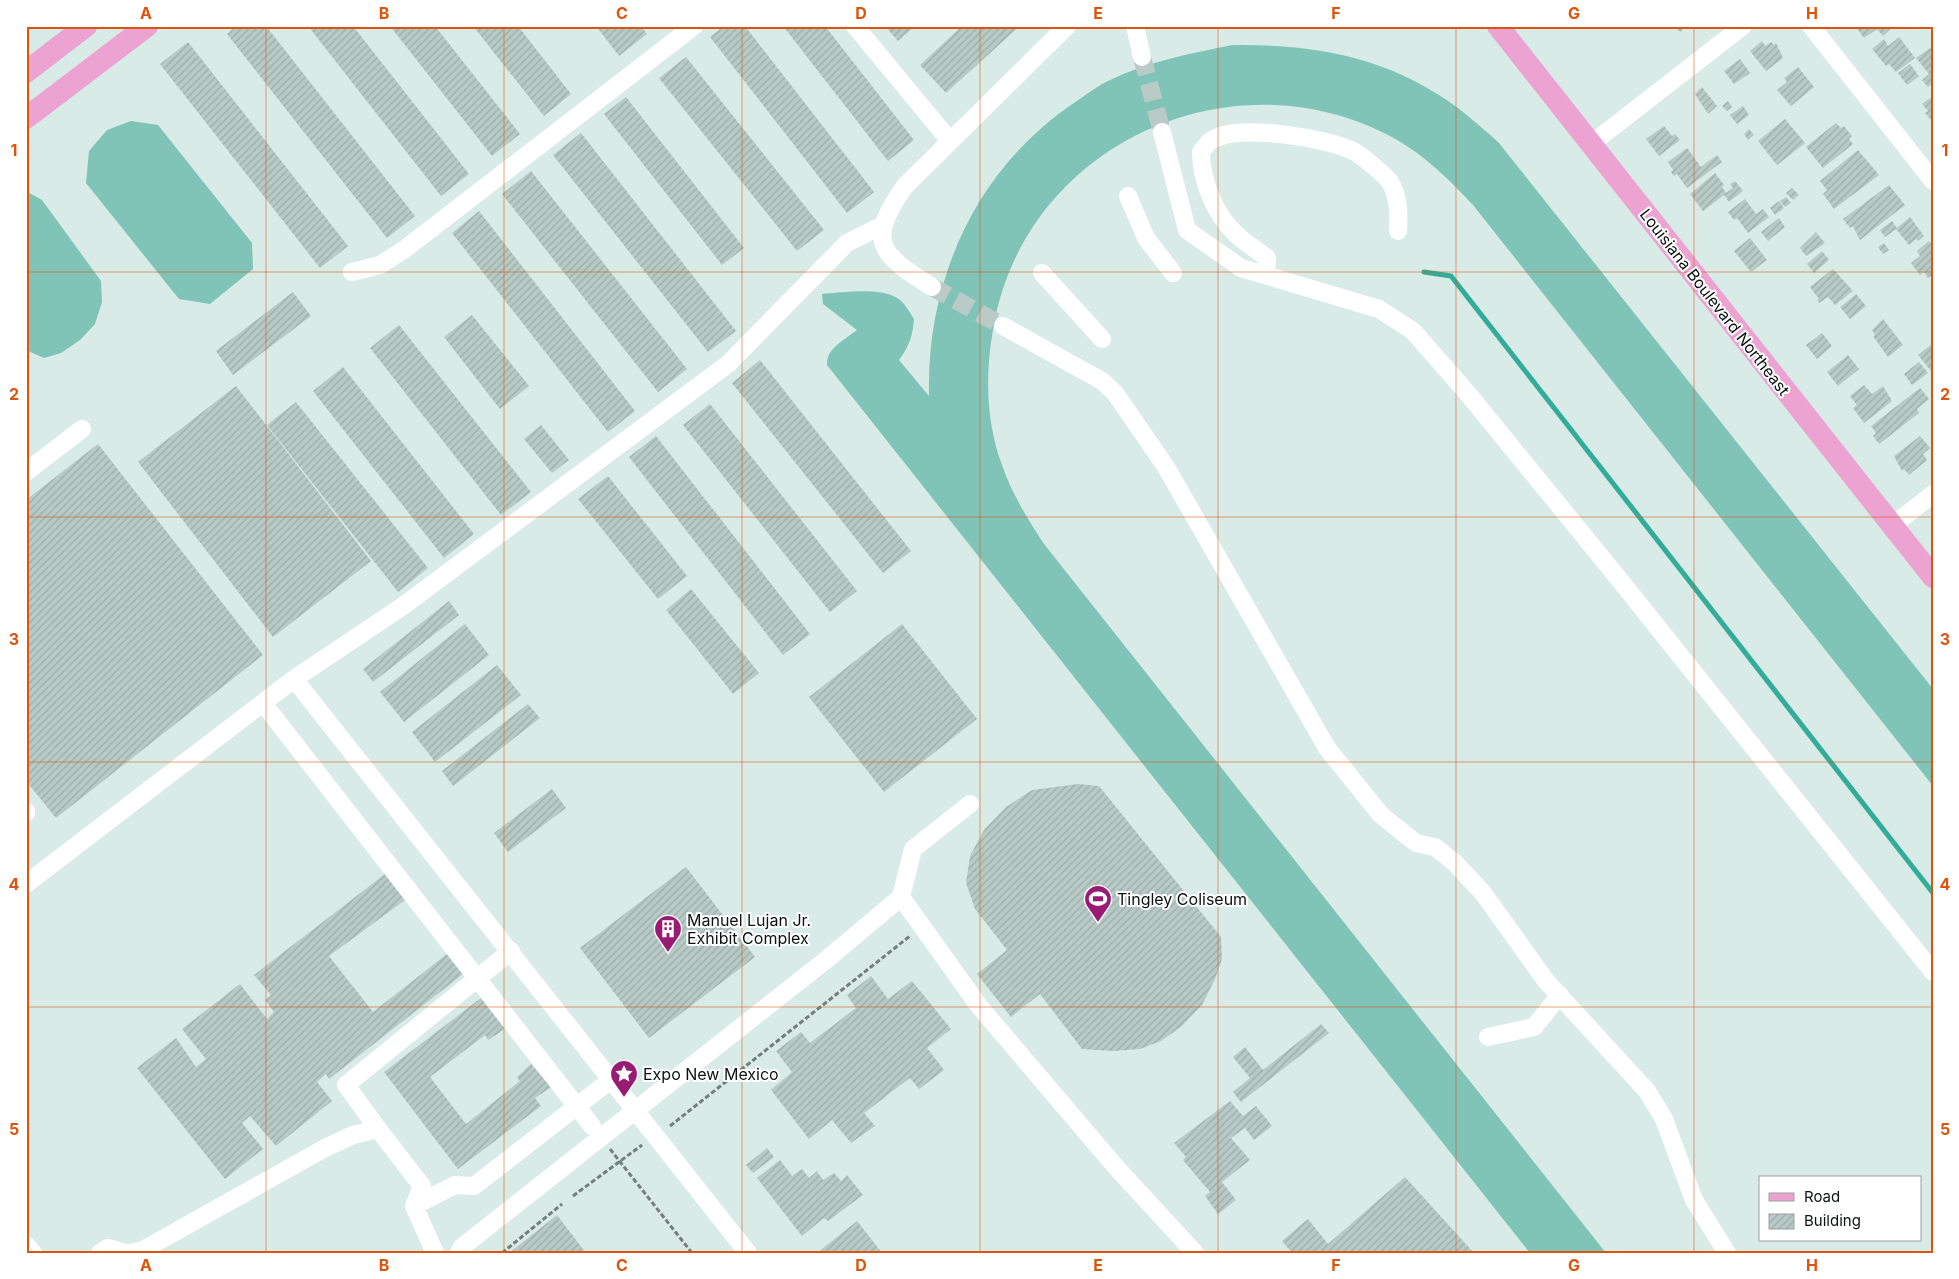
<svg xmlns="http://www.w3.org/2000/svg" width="1959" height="1279" font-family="Inter,sans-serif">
<defs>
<pattern id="building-hatch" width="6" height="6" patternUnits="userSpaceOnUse" patternTransform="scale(1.25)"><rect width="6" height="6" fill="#b7cac6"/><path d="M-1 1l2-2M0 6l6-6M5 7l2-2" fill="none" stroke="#9caca9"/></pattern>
</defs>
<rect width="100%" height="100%" fill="#d8ebe7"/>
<path fill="#7fc4b6" d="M1232,45C1315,44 1390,57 1458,108C1472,119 1486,131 1499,143L1933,689V786L1473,205C1447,177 1419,150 1384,133C1222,53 1022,150 993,330C985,374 986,422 1002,465C1012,494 1027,518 1044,544L1606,1253H1530L827,365C826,348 845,340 857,330L823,304L822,294C843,293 882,286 900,300C906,305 910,313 914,319C913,335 909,347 899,360L929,396C926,280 976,169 1074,103C1083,97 1092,90 1102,84C1143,63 1187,54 1232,45Z
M131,121L158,125L252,243L253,269L210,304L179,299L86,183L89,151L107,130Z
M26,191L42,200L101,281L102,302L95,324L80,340L61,353L44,358L26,350Z"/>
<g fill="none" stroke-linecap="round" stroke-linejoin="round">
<path stroke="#33ac9a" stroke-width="5" d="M1424,272L1451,276L1933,893"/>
</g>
<path fill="url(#building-hatch)" d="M236,26H266L415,216L387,238L227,34Z
M308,26H353L469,174L441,196Z
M390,26H435L520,134L492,156Z
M473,26H518L571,94L544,116Z
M596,26H641L647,34L619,56Z
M724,26H745L874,192L847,213L710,37Z
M783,26H825L914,140L888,161Z
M885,26H915L898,41Z
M962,26H1020L946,93L920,65Z
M1672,26H1685L1681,32Z
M1855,26H1894L1883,36L1877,29L1864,38Z
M1899,37L1915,58L1896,72L1889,64L1886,66L1872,49L1884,39L1888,46Z
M1762,41L1765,46L1771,42L1774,45L1776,43L1783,58L1766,71L1750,51Z
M188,42L348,246L320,268L160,64Z
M1930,48L1933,51V83L1928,87L1922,80L1929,74L1916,58Z
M686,57L824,230L797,251L659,78Z
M1740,59L1750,73L1734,84L1724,71Z
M1910,64L1919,76L1907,85L1898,73Z
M1798,67L1814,87L1791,106L1777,90L1787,82L1784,78Z
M1702,87L1717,106L1708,114L1695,94Z
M1933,96V122L1925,113L1928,111L1922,104Z
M626,97L744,248L722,265L604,114Z
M1728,101L1732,107L1727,111L1722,106Z
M1743,106L1749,115L1737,124L1730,115Z
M1785,119L1805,143L1777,165L1758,141Z
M1836,123L1841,128L1844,126L1852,136L1849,139L1853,144L1823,168L1806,147Z
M1664,126L1672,136L1675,134L1680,140L1659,156L1646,139Z
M1749,129L1754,135L1748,140L1744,134Z
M581,133L736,331L708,352L553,155Z
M1687,148L1701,167L1717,155L1722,162L1687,188L1677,174L1674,176L1671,172L1673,170L1668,162Z
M1858,150L1879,175L1834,209L1823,194L1827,190L1820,181Z
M531,171L687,369L658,392L502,194Z
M1715,173L1724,185L1722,187L1726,193L1733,188L1730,184L1735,181L1743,191L1729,202L1724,195L1703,211L1690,194Z
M1889,185L1905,205L1860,240L1853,226L1850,228L1843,219Z
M1792,188L1799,195L1793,200L1786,193Z
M1786,197L1791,203L1785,207L1780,201Z
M1745,199L1756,214L1763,209L1769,217L1748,233L1737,218L1734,220L1728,212Z
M1779,201L1784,208L1775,215L1770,208Z
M479,211L635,411L608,432L452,233Z
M1910,217L1924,236L1918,241L1916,239L1909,245L1896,229L1885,237L1880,230L1892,221L1897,228Z
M1779,218L1785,227L1768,241L1761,232Z
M1816,232L1825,243L1806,256L1800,248Z
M1750,238L1767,260L1751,272L1734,251Z
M1929,241L1933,246V274L1928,278L1924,272L1920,275L1911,263L1920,256L1917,251Z
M1884,243L1889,250L1883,254L1878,247Z
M1822,251L1829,260L1814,273L1807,264Z
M1833,269L1853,291L1835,305L1828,297L1819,303L1817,300L1819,299L1810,287Z
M293,292L311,316L233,375L216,351Z
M1856,294L1866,306L1850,319L1840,307Z
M472,315L529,386L500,409L444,337Z
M1883,319L1903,345L1888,357L1873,336L1875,335L1872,330Z
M399,325L531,492L501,515L370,348Z
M1822,333L1832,346L1817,359L1806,345Z
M1933,343V370L1931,371L1918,355Z
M1848,355L1859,369L1838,386L1827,372Z
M760,360L911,551L883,573L732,383Z
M1919,362L1928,373L1912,385L1904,374Z
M343,367L474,534L444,558L313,391Z
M1864,385L1872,394L1883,386L1892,401L1864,423L1853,408L1857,405L1850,396Z
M236,386L371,561L273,637L138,462Z
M1920,388L1929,399L1917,409L1919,413L1879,444L1873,436L1876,433L1871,426Z
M296,402L428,568L398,592L267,425Z
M710,404L857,591L830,612L683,425Z
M541,425L569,460L552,473L524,439Z
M656,436L810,634L783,655L629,457Z
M1920,436L1930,448L1923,454L1927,460L1909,475L1904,469L1902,471L1894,456Z
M98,444L263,655L56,818L26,781V500Z
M608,476L687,576L658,599L578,499Z
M691,589L759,673L733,694L666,610Z
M449,601L459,615L373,682L363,669Z
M465,624L489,655L404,722L380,692Z
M902,624L977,719L884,792L809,697Z
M497,665L521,695L435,762L412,732Z
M528,704L540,718L453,786L442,771Z
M1078,784L1099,786L1221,937L1222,959L1215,979L1202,1005L1182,1026L1161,1041L1140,1049L1113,1051L1082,1049L1040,994L1011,1017L977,974L1007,950L975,909L966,883L970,856L984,830L1006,807L1032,790Z
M552,789L566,808L508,852L494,833Z
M686,867L755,957L649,1038L580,948Z
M385,874L405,900L329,956L373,1012L447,954L463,974L329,1079L326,1074L317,1082L332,1101L276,1146L250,1116L242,1123L263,1149L225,1179L137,1068L176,1038L196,1067L206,1059L182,1029L240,984L267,1019L274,1012L265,1000L271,995L254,975Z
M871,976L888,999L912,981L951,1029L927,1048L944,1070L919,1089L910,1078L864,1113L875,1126L851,1143L832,1120L809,1139L771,1090L792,1072L776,1051L801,1032L810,1043L856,1008L847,995Z
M481,998L505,1029L488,1040L485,1035L430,1077L466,1124L520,1081L517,1077L531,1064L551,1087L535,1098L541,1106L458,1169L384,1072Z
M1321,1024L1329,1033L1241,1102L1233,1092L1250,1078L1233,1057L1245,1047L1263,1070Z
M1230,1101L1243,1116L1256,1106L1272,1126L1254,1140L1245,1128L1231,1138L1250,1160L1222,1182L1236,1200L1218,1214L1205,1196L1210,1192L1183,1160L1186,1157L1174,1143Z
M767,1148L774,1157L753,1173L746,1165Z
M780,1160L792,1176L802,1169L809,1178L817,1171L823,1180L834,1173L841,1181L847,1175L863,1195L828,1221L824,1218L802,1236L757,1178Z
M1405,1177L1474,1253H1292L1282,1241L1308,1219L1328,1244Z
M557,1215L586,1253H509Z
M857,1221L882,1253H817Z"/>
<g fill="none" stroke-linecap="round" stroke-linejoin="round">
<path stroke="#b9cac7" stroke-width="18" stroke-dasharray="18 9" stroke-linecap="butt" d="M1142,57L1162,132
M932,287L1003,326"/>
<path stroke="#727f7c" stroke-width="3" stroke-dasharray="5 2.5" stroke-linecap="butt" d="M670,1126L910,936
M610,1149L692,1253
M573,1196L642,1145
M502,1253L562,1204"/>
<path stroke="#fff" stroke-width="18" d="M855,26L950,141
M1135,26L1142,57
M1811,26L1933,181
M1162,132L1187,230L1241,268L1379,309L1413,331L1469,395L1619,579L1933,972
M1591,144L1743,26
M1128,196L1146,238L1173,273
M352,272L380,265L405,249L694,26
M1042,273L1102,339
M1266,274L1267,258C1256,249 1243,242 1234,232C1214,213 1201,179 1201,152C1204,148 1208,142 1212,140C1238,123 1328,138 1355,152C1362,156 1386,176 1390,182C1399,196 1399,215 1398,231
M932,287C879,254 866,241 905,186L1067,26
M1003,326L1102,381L1115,393L1166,467L1327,748L1381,815L1416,843L1435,847L1455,863L1483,893L1546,981L1647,1091L1664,1119L1694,1200L1727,1253
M26,472L82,429
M1892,526L1933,494
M294,679L748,1253
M263,703L592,1126
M26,811V813
M26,884L294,679L403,606L728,364L847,243L883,225
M901,897L913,849L970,804
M1488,1037L1534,1027L1560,995
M378,1129L346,1085L511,951
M414,1206L455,1185L474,1186L612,1079
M26,1245L33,1253
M100,1253L108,1248L125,1253
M130,1253L143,1250L325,1148L353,1135L378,1129L422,1186L414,1206L435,1253
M459,1253L462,1247L826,960L901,897L979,1006L1115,1166L1195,1253"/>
<path stroke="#eca3d1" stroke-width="22" d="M1498,26L1933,577
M26,72L86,26
M26,118L147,26"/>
</g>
<path fill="none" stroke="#dd550c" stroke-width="1" stroke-opacity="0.55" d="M266,26V1253M504,26V1253M742,26V1253M980,26V1253M1218,26V1253M1456,26V1253M1694,26V1253M26,272H1933M26,517H1933M26,762H1933M26,1007H1933"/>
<defs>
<symbol id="stadium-pin" viewBox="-11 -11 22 30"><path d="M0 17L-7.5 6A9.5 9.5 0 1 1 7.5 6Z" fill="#991c74" stroke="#fff"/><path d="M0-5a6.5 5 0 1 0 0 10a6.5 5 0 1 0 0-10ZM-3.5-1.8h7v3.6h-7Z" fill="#fff"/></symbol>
<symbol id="building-pin" viewBox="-11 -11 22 30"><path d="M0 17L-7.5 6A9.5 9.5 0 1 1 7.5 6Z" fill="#991c74" stroke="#fff"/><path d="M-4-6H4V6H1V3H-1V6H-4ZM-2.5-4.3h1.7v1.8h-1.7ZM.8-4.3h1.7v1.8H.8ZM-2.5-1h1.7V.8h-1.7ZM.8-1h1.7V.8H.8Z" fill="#fff"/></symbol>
<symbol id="sight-pin" viewBox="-11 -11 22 30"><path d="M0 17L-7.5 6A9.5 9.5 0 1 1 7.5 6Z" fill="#991c74" stroke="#fff"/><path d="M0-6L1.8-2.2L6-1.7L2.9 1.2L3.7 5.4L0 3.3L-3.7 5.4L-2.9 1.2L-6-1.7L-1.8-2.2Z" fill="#fff"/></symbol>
</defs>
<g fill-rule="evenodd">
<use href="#stadium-pin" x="1082" y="883" width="32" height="43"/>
<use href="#building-pin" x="652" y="913" width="32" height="43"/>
<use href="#sight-pin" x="608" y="1058" width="32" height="43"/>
</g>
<g text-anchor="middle" stroke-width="4" stroke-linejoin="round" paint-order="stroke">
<g font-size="16" fill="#0b1210" stroke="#fff">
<text transform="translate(1715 302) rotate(52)" y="6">Louisiana Boulevard Northeast</text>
</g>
<g font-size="16" fill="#0b1210" stroke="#fff" text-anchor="start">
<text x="1117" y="905">Tingley Coliseum</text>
<text x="687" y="926">Manuel Lujan Jr.<tspan x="687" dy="18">Exhibit Complex</tspan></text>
<text x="643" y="1080">Expo New Mexico</text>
</g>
</g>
<rect width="1959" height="1279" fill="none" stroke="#ffffff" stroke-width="55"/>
<rect x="1759" y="1176" width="162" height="65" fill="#ffffff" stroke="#9da09f"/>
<rect x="1769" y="1193" width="25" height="8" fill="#eca3d1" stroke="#9da09f"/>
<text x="1804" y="1202" font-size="15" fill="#0b1210">Road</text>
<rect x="1769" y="1214" width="25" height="15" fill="url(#building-hatch)" stroke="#9da09f"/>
<text x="1804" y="1226" font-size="15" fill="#0b1210">Building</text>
<rect x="28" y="28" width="1904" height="1224" fill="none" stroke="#dd550c" stroke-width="2"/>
<g font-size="16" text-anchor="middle" font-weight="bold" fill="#dd550c">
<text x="146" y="19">A</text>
<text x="384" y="19">B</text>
<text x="622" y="19">C</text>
<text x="861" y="19">D</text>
<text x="1098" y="19">E</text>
<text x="1336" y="19">F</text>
<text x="1574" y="19">G</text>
<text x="1812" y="19">H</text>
<text x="14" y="156">1</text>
<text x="1945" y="156">1</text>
<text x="14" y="400">2</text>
<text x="1945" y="400">2</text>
<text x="14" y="645">3</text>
<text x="1945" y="645">3</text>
<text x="14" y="890">4</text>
<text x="1945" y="890">4</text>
<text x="14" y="1135">5</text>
<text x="1945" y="1135">5</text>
<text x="146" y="1271">A</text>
<text x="384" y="1271">B</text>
<text x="622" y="1271">C</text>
<text x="861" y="1271">D</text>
<text x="1098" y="1271">E</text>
<text x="1336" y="1271">F</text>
<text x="1574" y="1271">G</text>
<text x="1812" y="1271">H</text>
</g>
</svg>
